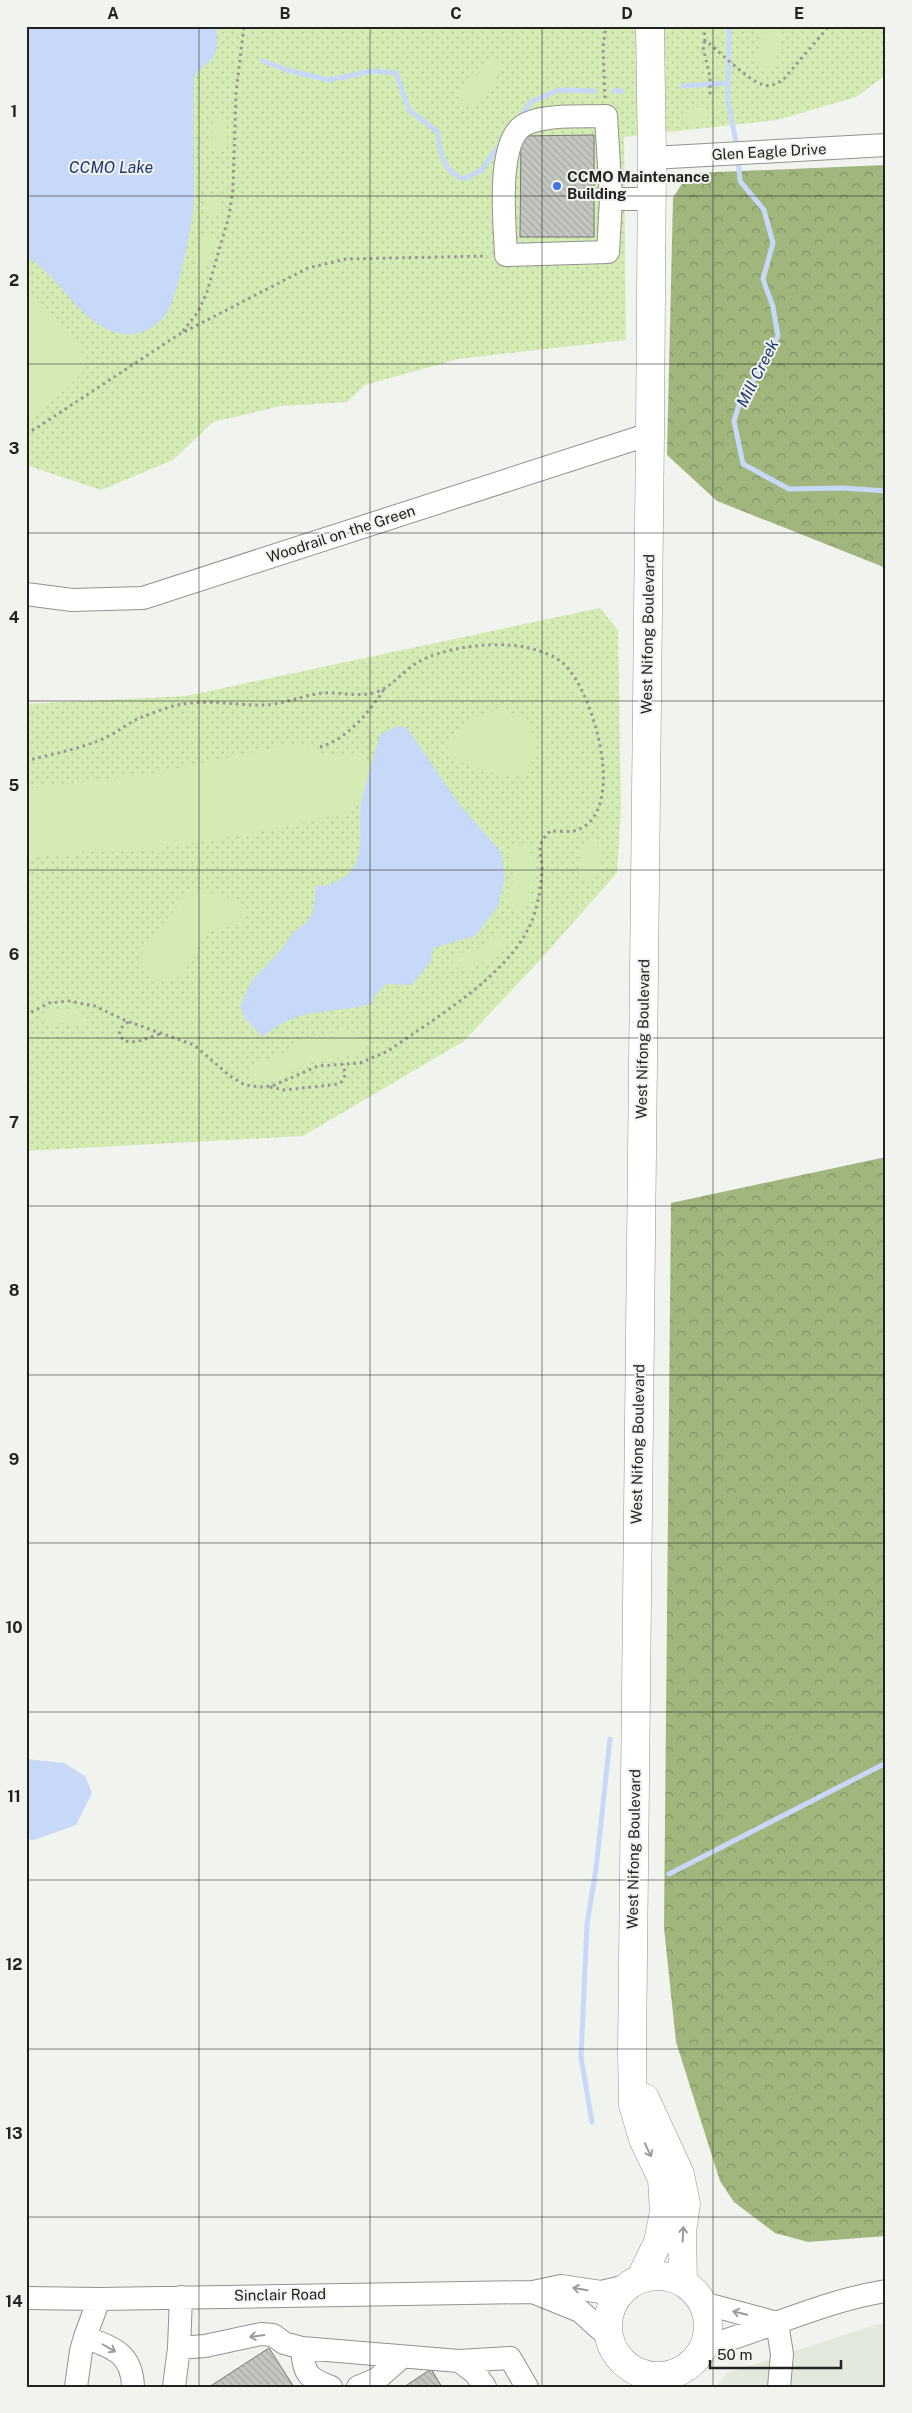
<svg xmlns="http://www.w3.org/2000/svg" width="912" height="2413" font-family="'Public Sans',sans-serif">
<defs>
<pattern id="grass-dots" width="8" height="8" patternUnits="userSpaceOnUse" patternTransform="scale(1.25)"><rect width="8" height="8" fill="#d4ebb3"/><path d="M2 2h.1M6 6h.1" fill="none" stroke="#b6c99a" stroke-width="1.8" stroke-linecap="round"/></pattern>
<pattern id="forest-crowns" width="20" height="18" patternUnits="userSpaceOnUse" patternTransform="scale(1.25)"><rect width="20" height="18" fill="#a0b67d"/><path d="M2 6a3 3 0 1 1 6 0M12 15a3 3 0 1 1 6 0" fill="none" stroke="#829466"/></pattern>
<pattern id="building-back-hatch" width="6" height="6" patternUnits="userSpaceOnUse" patternTransform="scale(1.25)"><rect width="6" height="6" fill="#c4c6c1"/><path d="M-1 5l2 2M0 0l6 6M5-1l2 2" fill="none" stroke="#a8aaa6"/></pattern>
</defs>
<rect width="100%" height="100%" fill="#f1f3ee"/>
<path fill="#e4e9dd" d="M878,2324H886V2387H716L727,2373Z"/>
<path fill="url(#grass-dots)" d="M26,26H886V75L856,97L777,120L624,137L626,340L458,359L365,385L347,402L281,406L213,422L173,460L101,490L26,465Z
M600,608L618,630L621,808L617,873L539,961L464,1041L303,1136L26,1151V704L186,696Z"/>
<path fill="url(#forest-crowns)" d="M886,165V568L717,501L667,455L673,198L681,185L694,173Z
M886,1157V2236L808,2242L775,2233L734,2202L720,2181L676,2042L664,1928L671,1203Z"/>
<path fill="#d4ebb3" d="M764,26H783L777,59L769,69H764L755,62Z
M496,59C508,71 483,98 473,106L460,104C452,87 481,62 496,59Z
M700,107L708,111V118C702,124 689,126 682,121L681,116L684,110Z
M217,117L225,119L228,134L224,151L219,153L213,151L211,140L213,122Z
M214,193L220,196V206L217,216L210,218L204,212L206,197Z
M207,236L214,242L209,264L201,268L198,266L195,261L201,238Z
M26,290C40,305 88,345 85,365C83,376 70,385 62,392C51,403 40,413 26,422Z
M500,710C519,713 539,730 535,752C533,761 530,773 519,776C509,778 455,764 450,755C436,732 483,712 500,710Z
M292,744L309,747L325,755L356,753L362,756L370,768L362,800L349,812L275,829L143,851L88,852L26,858V789L154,773Z
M591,840C603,846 600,865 598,876L593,880H587L579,874C579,861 577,845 591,840Z
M525,843L529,844C537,867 535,888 523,910H514L507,899C510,892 513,884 513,876C513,860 500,847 525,843Z
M204,891C220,895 258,901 241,927C230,927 218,926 208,933C193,944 193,976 171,980C164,982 155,978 149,974C143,970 140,963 142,954C144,947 185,895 192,892C195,891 200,891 204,891Z
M500,933L504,934L505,941C492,955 471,981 452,964L454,955L478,948Z
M51,1010L79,1012L86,1022L85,1025L81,1027L63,1023L45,1024L40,1020L41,1014Z
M345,1030C354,1033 362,1036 367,1045L365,1050L360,1054L307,1063L275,1081H254L250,1075V1069L257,1062L286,1052L306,1038Z"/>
<path fill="#c8d8f9" d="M26,26H217C216,38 220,51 210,61C203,67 199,69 194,78C193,117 194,157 194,195C195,216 177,301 165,316C155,328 137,337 122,334C79,326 62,276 26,257Z
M397,726L407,728L459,804L501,852L505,878L498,907L475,936L433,948L431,961L412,985L386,984L375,995L371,1004C328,1015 299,1006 262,1037L245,1018L240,1006L253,979L281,950L293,933L308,921L313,911L316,886C327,886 332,884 341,879C370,864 356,824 362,798C367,777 374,756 380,735Z
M26,1759L64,1763L85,1776L92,1793L76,1825L34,1840L26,1839Z"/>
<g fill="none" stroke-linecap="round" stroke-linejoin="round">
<path stroke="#c8d8f9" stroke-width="5" d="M729,26L728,101L737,147
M263,61L287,70L329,80L372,71L396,73L409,110L438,132C439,152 443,172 464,179L482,170L501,143
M683,86L728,83
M614,91H622
M519,118L531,102L558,90L595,91
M738,158L740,181L764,210L773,243L763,279L773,307L778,336L759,373L742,395L734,421L743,464L789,489L843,488L886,491
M669,1874L886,1763
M592,2122L581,2057L587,1924L596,1869L610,1739"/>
</g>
<path fill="url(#building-back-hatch)" stroke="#777975" d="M594,135V237H520L521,136Z
M269,2348L294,2387H209Z
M431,2369L442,2387H404Z"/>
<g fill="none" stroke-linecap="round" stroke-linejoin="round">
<defs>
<path id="minor" d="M606,116L611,199L608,252L506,255C505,226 495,138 526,124C547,114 583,117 606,116Z
M652,158L886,145
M611,199H652
M26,594L72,600L143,598L650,434
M533,2292L580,2311L610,2338
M181,2297L179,2348L205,2346L261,2334L273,2335L284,2343L302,2348
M26,2298L99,2299L533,2292L561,2286L601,2292L627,2286
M99,2299L85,2337C113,2348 132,2353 133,2387
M703,2303L777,2323
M777,2323L782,2354L779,2387
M704,2347C765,2330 823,2301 886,2291
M459,2361L510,2358L527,2387
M76,2387L81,2351L85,2337
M174,2387L179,2348
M331,2387C307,2378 304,2374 302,2348L459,2361L475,2373L485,2387
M358,2387L377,2379L402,2357"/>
<path id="major" d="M645,2098L680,2174L686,2204L682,2232L683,2282
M608 2326a50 50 0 1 1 100 0a50 50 0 1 1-100 0Z
M640,2279L658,2242L664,2212L662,2179L643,2139L633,2105L632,2052L650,434L652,158L650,26"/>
</defs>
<use href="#minor" stroke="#91938e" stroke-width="24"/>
<use href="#major" stroke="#91938e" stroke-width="29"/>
<path stroke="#959693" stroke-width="3" stroke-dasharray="2.5 4" stroke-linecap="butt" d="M704,26L705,41L711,45C724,56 749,81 764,85C772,87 777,83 783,80L829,26
M705,41L703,47L710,77V96
M605,98L603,47L606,26
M183,331L198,312L207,292L229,216L233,189L236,93L244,26
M26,433L35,429L178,335L308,268L346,259L487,256
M320,747C348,739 370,711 385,688
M26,761C52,754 80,749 105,738C118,732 129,722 142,717C155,712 170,706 183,704C211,699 238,706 265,705C285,704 303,695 323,693C340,692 356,697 373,693C390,689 401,673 415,664C442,647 493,641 525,647C538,650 554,655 564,664C594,692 630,816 574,831C567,832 557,831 550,831C546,836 541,840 540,847C540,854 542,862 542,870C541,889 537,913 528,929C504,978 432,1020 388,1051L360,1063L318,1066L272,1086L260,1087L245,1085L230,1076L194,1045L124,1020L95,1006L69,1001L49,1003L26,1015
M128,1022L121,1028L119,1034L124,1041L136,1042L163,1033
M270,1087L285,1090L339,1084C347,1078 345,1073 343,1064"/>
<use href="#minor" stroke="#fff" stroke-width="22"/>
<use href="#major" stroke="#fff" stroke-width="28"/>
</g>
<defs><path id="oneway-shaft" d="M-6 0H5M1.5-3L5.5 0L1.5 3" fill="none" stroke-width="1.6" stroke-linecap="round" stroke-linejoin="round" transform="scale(1.25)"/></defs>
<g stroke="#9c9c9b">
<use href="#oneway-shaft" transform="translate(648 2150) rotate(65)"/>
<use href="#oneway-shaft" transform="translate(683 2234) rotate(-87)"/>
<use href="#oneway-shaft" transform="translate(580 2289) rotate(-171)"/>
<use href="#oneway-shaft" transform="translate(740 2313) rotate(-166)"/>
<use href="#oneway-shaft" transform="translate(257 2336) rotate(172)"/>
<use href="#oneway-shaft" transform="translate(109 2348) rotate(30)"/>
</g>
<path fill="none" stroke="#222321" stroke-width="1" stroke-opacity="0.55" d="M199,26V2387M370,26V2387M542,26V2387M713,26V2387M26,196H886M26,364H886M26,533H886M26,701H886M26,870H886M26,1038H886M26,1206H886M26,1375H886M26,1543H886M26,1712H886M26,1880H886M26,2049H886M26,2217H886"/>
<circle fill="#4374e5" stroke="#f1f3ee" stroke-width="2" cx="557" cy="186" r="5"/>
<g text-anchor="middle" stroke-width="4" stroke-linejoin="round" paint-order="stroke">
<g font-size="15" fill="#222321" stroke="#f1f3ee">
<text transform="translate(769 152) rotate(-3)" y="5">Glen Eagle Drive</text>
<text transform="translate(341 534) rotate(-18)" y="5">Woodrail on the Green</text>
<text transform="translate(648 634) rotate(-89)" y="5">West Nifong Boulevard</text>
<text transform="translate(643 1039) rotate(-89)" y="5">West Nifong Boulevard</text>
<text transform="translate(638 1444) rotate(-89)" y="5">West Nifong Boulevard</text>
<text transform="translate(634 1849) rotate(-89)" y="5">West Nifong Boulevard</text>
<text transform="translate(280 2295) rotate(-1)" y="5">Sinclair Road</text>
</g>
<g font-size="15" font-weight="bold" fill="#222321" stroke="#f1f3ee" text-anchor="start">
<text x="567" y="182">CCMO Maintenance<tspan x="567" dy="17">Building</tspan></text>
</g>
<g font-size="16" font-style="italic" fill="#1d3776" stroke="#f1f3ee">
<text x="111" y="173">CCMO Lake</text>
<text transform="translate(757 373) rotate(-63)" y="6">Mill Creek</text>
</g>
</g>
<rect width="912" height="2413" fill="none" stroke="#f1f3ee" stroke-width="55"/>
<path d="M710 2360v8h131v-8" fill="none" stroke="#222321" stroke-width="2.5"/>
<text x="717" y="2360" font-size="15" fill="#222321" stroke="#f1f3ee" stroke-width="4" paint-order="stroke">50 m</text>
<rect x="28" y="28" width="856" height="2358" fill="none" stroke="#222321" stroke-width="2"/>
<g font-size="16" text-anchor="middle" font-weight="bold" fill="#222321">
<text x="113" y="19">A</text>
<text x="285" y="19">B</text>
<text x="456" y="19">C</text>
<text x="627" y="19">D</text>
<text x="799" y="19">E</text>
<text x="14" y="117">1</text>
<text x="14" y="286">2</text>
<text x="14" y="454">3</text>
<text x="14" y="623">4</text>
<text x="14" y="791">5</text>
<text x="14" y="960">6</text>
<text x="14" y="1128">7</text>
<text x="14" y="1296">8</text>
<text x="14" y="1465">9</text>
<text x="14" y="1633">10</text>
<text x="14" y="1802">11</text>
<text x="14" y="1970">12</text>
<text x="14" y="2139">13</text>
<text x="14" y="2307">14</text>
</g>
</svg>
